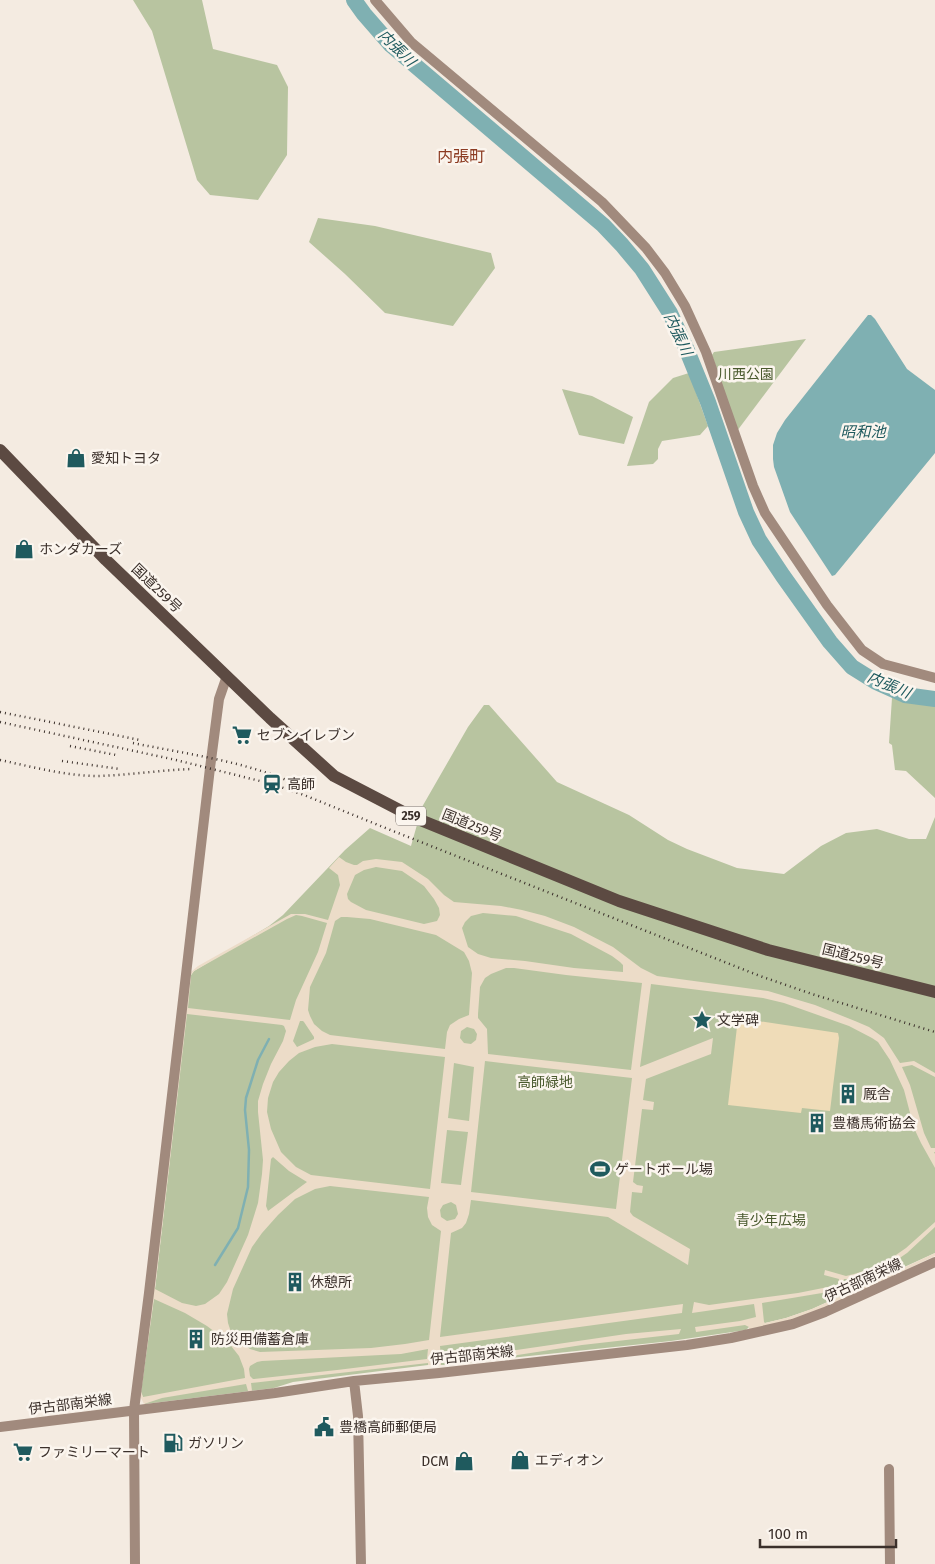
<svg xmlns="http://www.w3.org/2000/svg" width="935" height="1564" font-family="'Fira Sans','Noto Sans JP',sans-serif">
<rect width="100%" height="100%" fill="#f4ebe1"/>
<path fill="#b8c4a0" d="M133,0H202L213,49L277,65L288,87L287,155L258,200L210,195L197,180L152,31Z
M318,218L375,226L491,253L495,268L453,326L385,313L345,274L309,242Z
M806,339L737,431L712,355L714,352Z
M689,373L708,426L700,435L662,441L658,449V459L653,464L627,466L649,402L673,378Z
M562,389L592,396L633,417L624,444L579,435Z
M892,698L935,703V798L906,771L895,770L892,745L889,743Z
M484,705H489L557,782L629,815L668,840L687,849L737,868L784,874L821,846L846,833L877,829L909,839H926L935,817V1253L812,1309L786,1318L749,1327L746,1330L671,1341L444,1365H428L293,1382L274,1388L145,1404L141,1392L155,1289L191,975L194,971L269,926L283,915L345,850L370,828L411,846L422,807L468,727Z"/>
<path fill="#efdcb8" d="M738,1018L838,1033L839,1038L830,1111L802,1108L801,1113L728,1105Z"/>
<path fill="#ecdcc8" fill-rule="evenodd" d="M339,857L346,862L354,865H357L363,861L376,859L402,862L428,879L444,895L454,902L501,906L522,910L545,916L574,927L613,947L641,968L657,976L768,991L815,1005L855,1021L869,1027L884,1038L900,1063L914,1061L935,1073V1077L912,1065L902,1067L910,1085L924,1133L931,1148H935V1152H934L935,1154V1168L921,1143L914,1128L904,1090L890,1060L878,1042L872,1038L849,1026L784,1003L763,998L651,984L640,1067L713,1038L711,1054L646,1079L643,1100L654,1102L653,1110L642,1109L633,1182L637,1185L643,1186L642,1193L632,1192L630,1212L633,1216L690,1249L688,1265L608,1217L471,1200L469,1214L466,1223L462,1228L451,1233L440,1337L683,1304L682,1313L440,1346L441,1358H472L484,1356L490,1354L626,1334L681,1329L679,1334L582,1345L473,1362H447L441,1363V1365H428V1363L251,1383L252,1391H248L246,1384L162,1398L144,1404L140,1396L191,972L198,966L291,914H305L328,920L340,885L338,875L329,868ZM376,867L402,871L424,886L434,899L439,908L440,915L437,921L424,924L366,910L351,902L348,899L347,894L355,875L364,870ZM483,913L516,916L571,934L612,956L620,962L623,965V972L574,968L525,961L491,958L478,954L468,947L462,928L465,922L471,916ZM296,915L302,916L327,923L318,952L296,1000L290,1020L188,1008L191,975L194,971L287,919ZM347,917L370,919L436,935L464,952L469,961L472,973L469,1015L459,1019L450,1025L447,1032L445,1049L330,1035L322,1031L314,1024L310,1016L308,1010L310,987L326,953L335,921L341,917ZM506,968H514L566,975L642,983L631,1070L488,1054L487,1029L478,1018V1014L480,987L485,978L491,974ZM187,1014L282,1025L284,1026L286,1031L283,1041L271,1064L263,1084L258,1101V1112L263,1160L262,1174L258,1203L248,1235L227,1282L219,1294L205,1304L196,1306L182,1303L155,1289ZM300,1021H303L304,1022L314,1037V1039L310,1041L297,1047L293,1041ZM467,1027L474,1029L477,1034L476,1040L471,1044L464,1043L460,1038L461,1031ZM332,1044L445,1057L430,1189L311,1175L296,1167L281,1152L271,1129L267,1112L268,1098L273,1082L279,1072L289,1061L299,1053L315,1047ZM485,1061L632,1078L616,1209L471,1192ZM454,1063L474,1067L469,1121L448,1118ZM447,1130L468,1132L461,1185L441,1183ZM273,1157L289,1171L307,1182L268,1211L266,1206L267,1197L271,1159ZM330,1186L429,1197L427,1208L428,1217L432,1225L441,1231L429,1340L405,1344L371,1348L260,1352L250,1349L238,1340L231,1332L228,1323L227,1314L233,1289L252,1247L262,1233L278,1215L295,1199L315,1189ZM451,1202L456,1205L458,1214L455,1219L447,1221L441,1217L440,1210L443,1205ZM154,1299L185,1313L207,1326L228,1342L239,1356L244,1369L245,1378L143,1397L141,1391ZM428,1349L427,1359L337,1370L253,1379L250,1376L249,1369L250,1366L257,1362L262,1361L401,1354Z
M935,1222V1227L907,1253L882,1270V1273L884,1277L935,1253V1256L878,1283L812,1313L794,1319L749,1330V1327L745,1325L696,1332L695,1327L740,1321L756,1317L754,1304L692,1313L694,1302L709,1305L798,1293L838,1285L839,1279L824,1275L825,1270L846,1276L854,1274L880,1266L906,1248ZM874,1273L878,1274L880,1279L812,1309L786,1318L765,1323L764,1322L762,1303L828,1292L841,1288L844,1279H857Z"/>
<path fill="#7fb0b2" d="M868,315H871L875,319L907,369L935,390V453L835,575L832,576L790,512L774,467L773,459V445L777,433L785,420Z"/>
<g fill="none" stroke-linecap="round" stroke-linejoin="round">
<path stroke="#7fb0b2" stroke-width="2.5" d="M215,1265L238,1228L248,1187L249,1150L245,1110L246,1098L258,1060L269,1039"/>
<path stroke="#7fb0b2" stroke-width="16" d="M354,0L364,14L391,45L603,225L622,245L642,269L670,313L686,348L708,402L746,512L759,540L783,576L830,642L852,667L876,682L905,695L935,699"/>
<path stroke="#a18a7d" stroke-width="10" d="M375,0L411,42L602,202L646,248L665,273L685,306L706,352L753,486L765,513L827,605L862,650L883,664L935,678
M354,1381L358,1416L361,1564
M0,1427L275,1393L354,1381L439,1373L687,1345L731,1338L793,1324L825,1312L935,1262
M889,1469L890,1564
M135,1564L134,1410L149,1293L210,768L219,699L227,676"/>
<path stroke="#5c4a42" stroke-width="12" d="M0,450L106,560L270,718L334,776L413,817L619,901L768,950L935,992"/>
<path stroke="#3b302b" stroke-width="2.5" stroke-dasharray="1 4" stroke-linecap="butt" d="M0,712L140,740
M0,722L176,760L272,784L304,795L393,831L760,976L812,994L935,1032
M133,743C191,755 254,762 308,790
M70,746L116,755
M0,760C33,767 66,776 99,776C130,775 161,770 192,769
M62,761L120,769"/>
</g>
<defs>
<symbol id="shop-bare" viewBox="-9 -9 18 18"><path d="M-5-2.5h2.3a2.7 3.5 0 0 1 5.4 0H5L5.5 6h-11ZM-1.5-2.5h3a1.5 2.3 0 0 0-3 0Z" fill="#1f5a5e" stroke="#fbf5ee" stroke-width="2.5" paint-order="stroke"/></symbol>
<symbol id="supermarket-bare" viewBox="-9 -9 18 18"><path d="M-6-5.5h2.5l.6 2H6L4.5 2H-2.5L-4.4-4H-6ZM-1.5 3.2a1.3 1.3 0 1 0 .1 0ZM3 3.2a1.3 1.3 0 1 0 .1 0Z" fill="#1f5a5e" stroke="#fbf5ee" stroke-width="2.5" paint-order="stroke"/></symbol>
<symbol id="station-bare" viewBox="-9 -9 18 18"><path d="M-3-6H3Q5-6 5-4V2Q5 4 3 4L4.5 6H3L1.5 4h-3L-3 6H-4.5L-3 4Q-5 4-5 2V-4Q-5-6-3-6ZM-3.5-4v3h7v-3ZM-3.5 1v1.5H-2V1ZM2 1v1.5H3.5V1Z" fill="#1f5a5e" stroke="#fbf5ee" stroke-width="2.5" paint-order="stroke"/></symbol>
<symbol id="sight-bare" viewBox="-9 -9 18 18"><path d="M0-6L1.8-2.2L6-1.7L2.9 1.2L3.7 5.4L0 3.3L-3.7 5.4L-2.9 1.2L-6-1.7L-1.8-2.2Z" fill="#1f5a5e" stroke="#fbf5ee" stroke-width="2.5" paint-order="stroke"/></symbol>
<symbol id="building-bare" viewBox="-9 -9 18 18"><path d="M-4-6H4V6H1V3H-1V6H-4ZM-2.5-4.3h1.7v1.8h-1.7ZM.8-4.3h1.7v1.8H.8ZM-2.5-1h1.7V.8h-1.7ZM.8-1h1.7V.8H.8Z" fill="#1f5a5e" stroke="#fbf5ee" stroke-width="2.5" paint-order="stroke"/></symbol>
<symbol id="stadium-bare" viewBox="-9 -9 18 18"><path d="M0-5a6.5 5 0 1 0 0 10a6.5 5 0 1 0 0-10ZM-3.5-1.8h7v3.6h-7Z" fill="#1f5a5e" stroke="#fbf5ee" stroke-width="2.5" paint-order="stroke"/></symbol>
<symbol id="civic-bare" viewBox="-9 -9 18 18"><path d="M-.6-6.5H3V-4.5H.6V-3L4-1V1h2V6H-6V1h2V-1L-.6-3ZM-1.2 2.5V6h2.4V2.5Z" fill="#1f5a5e" stroke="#fbf5ee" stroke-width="2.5" paint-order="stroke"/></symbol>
<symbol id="fuel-bare" viewBox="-9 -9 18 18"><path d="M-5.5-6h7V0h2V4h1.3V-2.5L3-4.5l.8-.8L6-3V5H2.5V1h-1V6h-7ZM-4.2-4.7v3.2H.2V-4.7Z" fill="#1f5a5e" stroke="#fbf5ee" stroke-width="2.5" paint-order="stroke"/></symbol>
</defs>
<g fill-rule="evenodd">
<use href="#shop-bare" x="62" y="444" width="28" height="28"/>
<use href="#shop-bare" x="10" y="535" width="28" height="28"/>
<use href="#supermarket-bare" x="228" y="721" width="28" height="28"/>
<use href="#station-bare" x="258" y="770" width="28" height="28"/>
<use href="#sight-bare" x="688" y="1006" width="28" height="28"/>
<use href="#building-bare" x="834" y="1080" width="28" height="28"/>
<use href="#building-bare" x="803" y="1109" width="28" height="28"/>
<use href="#stadium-bare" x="586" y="1155" width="28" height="28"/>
<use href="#building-bare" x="281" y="1268" width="28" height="28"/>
<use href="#building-bare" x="182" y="1325" width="28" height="28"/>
<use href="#civic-bare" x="310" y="1413" width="28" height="28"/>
<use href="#fuel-bare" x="159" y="1429" width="28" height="28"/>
<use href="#supermarket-bare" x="9" y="1438" width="28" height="28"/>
<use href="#shop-bare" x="506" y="1446" width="28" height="28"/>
<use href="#shop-bare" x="450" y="1447" width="28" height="28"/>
</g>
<g text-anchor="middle" stroke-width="5" stroke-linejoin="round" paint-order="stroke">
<rect fill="#fbf5ee" stroke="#756b66" stroke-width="1" x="396" y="806.5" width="30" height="19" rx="4"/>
<g font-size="12" font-weight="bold" fill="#3b302b">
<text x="411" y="820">259</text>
</g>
<g font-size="14" fill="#4a5a2e" stroke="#fbf5ee">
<text x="746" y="379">川西公園</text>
<text x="545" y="1087">高師緑地</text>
<text x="771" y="1225">青少年広場</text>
</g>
<g font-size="14" fill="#3b302b" stroke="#fbf5ee" text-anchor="start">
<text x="91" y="463">愛知トヨタ</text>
<text x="39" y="554">ホンダカーズ</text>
<text x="257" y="740">セブンイレブン</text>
<text x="287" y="789">高師</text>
<text x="717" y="1025">文学碑</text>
<text x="863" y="1099">厩舎</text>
<text x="832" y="1128">豊橋馬術協会</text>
<text x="615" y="1174">ゲートボール場</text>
<text x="310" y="1287">休憩所</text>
<text x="211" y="1344">防災用備蓄倉庫</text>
<text x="339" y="1432">豊橋高師郵便局</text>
<text x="188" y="1448">ガソリン</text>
<text x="38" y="1457">ファミリーマート</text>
<text x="535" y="1465">エディオン</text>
<text x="449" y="1466" text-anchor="end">DCM</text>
</g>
<g font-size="14" fill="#3b302b" stroke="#fbf5ee">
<text transform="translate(157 588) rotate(44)" y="5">国道259号</text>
<text transform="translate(472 825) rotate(22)" y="5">国道259号</text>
<text transform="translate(853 956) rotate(14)" y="5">国道259号</text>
<text transform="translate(863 1280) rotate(-25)" y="5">伊古部南栄線</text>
<text transform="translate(472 1355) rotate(-6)" y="5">伊古部南栄線</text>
<text transform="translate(70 1404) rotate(-7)" y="5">伊古部南栄線</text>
</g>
<g font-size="15" font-style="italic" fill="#1f5a5e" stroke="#fbf5ee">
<text transform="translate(397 48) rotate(45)" y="5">内張川</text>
<text transform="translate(678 334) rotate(65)" y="5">内張川</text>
<text x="863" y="437">昭和池</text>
<text transform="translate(889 685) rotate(23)" y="5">内張川</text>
</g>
<g font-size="16" fill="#8c3b22" stroke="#fbf5ee">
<text x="461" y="162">内張町</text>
</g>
</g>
<path d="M760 1539v8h136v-8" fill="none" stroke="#3b302b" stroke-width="2.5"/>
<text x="768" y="1539" font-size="15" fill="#3b302b" stroke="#fbf5ee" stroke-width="4" paint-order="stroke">100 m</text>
</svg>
